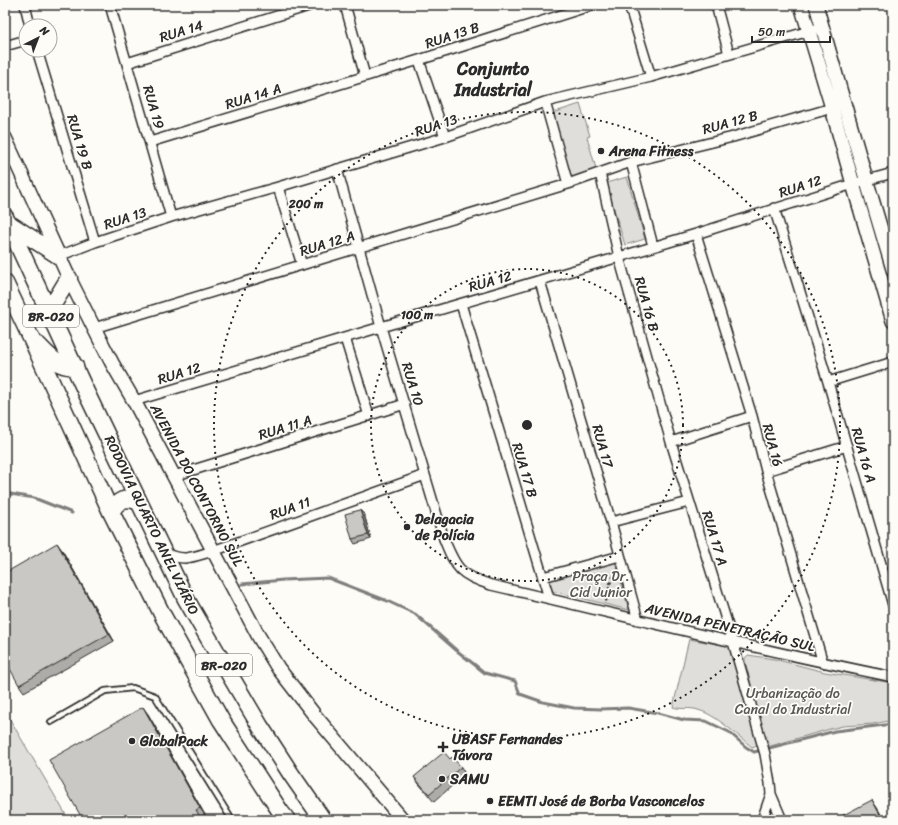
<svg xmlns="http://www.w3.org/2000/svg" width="898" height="825" font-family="Sriracha,sans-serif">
<rect width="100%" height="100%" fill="#fdfcf7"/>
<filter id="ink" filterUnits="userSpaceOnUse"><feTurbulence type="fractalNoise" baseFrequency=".025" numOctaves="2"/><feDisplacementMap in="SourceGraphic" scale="8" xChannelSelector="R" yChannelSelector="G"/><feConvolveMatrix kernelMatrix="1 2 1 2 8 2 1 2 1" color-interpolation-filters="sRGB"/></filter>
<g filter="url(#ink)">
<path fill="#dfdeda" stroke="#858482" d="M580,104L590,136L587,137L597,172L571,179L552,113Z
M627,177L645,239L625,245L606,183Z
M615,561L629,610L552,591L550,580Z
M689,639L728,646L731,649L758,745L752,747C738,736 715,714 698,710C690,707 681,710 673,707Z
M748,655L774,659L825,672L893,683V720L873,724L843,726L830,729L767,747L745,661V658Z
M5,711L69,820H5Z"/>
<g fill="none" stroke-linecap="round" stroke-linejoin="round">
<path stroke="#7e7d7b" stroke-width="3" d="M5,493L34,498L72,513
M242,584L283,580L328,578L385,600L415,614L456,650L485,673L515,681L520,694L543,702L574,708L601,709L628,708L658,713L684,720L706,721L729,732L746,747L754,752L835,731L893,724"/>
<defs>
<path id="lane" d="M51,722L105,691L133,688L155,696L232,820"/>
<path id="street" d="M25,5L30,26
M110,5L171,217
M345,5L365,76
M629,5L651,77
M716,5L729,54
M5,46L26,40
M37,50L95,242
M419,60L445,137
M127,63L312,5
M545,102L568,184
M150,142L419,60L593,5
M631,162L653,246
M337,169L381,327L444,539C456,569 460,575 491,585C625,616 758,650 893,677
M600,173L619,257L671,442L733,642L765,754L770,783L771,794L763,817L761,820
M278,187L302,265
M774,208L828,382L893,605
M696,234L752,416L766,471L823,663
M59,256L95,242L171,217L278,187L445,137L545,102L651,77L823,27
M540,281L611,522L638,620
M461,304L549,598
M94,328L568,184L631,162L733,137L832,108
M345,338L369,416
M828,382L893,362
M134,401L381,327L619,257L696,234L853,184L893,173
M671,442L752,416
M766,471L847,446
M174,476L405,404
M611,522L689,502
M164,553C186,562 192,557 213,551L425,475
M543,577L620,556
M771,794L782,820"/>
<path id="secondary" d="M801,5L830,101L853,184L893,321
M816,5C841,93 866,181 893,269
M5,138L69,278L94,328L112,363L134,401L259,637L278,668L316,717L403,820"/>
<path id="highway" d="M5,217L86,392L186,599L231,677L260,726L291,774L323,820
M8,223L59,256
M5,283L31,338L111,512L163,616L221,720L280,811L287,820
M49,311L69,278
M38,345C48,355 58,368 75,366
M111,512C118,500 125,496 139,502"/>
</defs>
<use href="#lane" stroke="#2b2b2b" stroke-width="8"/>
<use href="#street" stroke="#2b2b2b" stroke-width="12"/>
<use href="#secondary" stroke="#2b2b2b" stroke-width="16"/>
<use href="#highway" stroke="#2b2b2b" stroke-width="19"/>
<path stroke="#2b2b2b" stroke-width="2" stroke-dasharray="3 3" stroke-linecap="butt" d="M594,574L617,578L610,583L606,602
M581,577L593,579L594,574
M588,598L593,579"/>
<use href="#lane" stroke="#fdfcf7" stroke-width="4.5"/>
<use href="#street" stroke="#fdfcf7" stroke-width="9"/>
<use href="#secondary" stroke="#fdfcf7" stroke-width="13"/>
<use href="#highway" stroke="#fdfcf7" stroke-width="16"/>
</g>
<path fill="#adaca9" stroke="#2b2b2b" d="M360,510L364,514L371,539L355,544L352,539Z
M62,550L114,641L24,692L19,685Z
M148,714L205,815L201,817L203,820H83Z
M450,759L461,767L465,774L434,802L419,784L414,777Z"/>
<path fill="#8d8c89" stroke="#2b2b2b" d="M360,510L364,514L371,539L368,535Z
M57,543L62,550L114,641L109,634Z
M143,707L148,714L205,815L200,808Z
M872,800L878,809L884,820H883Z"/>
<path fill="#c9c8c4" stroke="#2b2b2b" d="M360,510L368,535L352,539L345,514Z
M57,543L109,634L19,685L5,660V573Z
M143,707L200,808L196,810L202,820H83L49,760Z
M444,752L450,759L452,757L461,767L429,794L414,777Z
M872,800L883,820H834Z"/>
</g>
<g fill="none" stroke="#2b2b2b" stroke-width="2" stroke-dasharray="2 4">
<circle cx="527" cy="425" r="156"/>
<circle cx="527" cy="425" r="313"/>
</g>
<g fill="#2b2b2b" stroke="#fdfcf7" stroke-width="1.5">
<circle cx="601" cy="151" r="4"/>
<circle cx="407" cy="527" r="4"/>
<circle cx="132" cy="741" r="4"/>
<path d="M441 741h4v4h4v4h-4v4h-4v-4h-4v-4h4z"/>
<circle cx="442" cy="779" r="4"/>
<circle cx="490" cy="801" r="4"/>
</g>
<g text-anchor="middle" stroke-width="3.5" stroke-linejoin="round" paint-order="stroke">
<g fill="#fdfcf7" stroke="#6a6a68" stroke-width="1">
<rect x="23" y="305" width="56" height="22" rx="3"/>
<rect x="196" y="654" width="56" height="22" rx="3"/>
</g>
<g font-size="13" font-weight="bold" fill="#2b2b2b">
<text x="51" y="321">BR-020</text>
<text x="224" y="670">BR-020</text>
</g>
<g font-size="14" fill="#2b2b2b" stroke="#fdfcf7">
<text transform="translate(181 31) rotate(-17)" y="5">RUA 14</text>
<text transform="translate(452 35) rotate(-18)" y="5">RUA 13 B</text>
<text transform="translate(253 96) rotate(-17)" y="5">RUA 14 A</text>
<text transform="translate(154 107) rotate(74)" y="5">RUA 19</text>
<text transform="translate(730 122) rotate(-15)" y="5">RUA 12 B</text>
<text transform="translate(436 125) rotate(-18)" y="5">RUA 13</text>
<text transform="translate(80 142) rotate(73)" y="5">RUA 19 B</text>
<text transform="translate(800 186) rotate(-18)" y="5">RUA 12</text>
<text transform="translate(125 218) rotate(-18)" y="5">RUA 13</text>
<text transform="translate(327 243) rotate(-17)" y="5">RUA 12 A</text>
<text transform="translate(490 281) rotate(-16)" y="5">RUA 12</text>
<text transform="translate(647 304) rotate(74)" y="5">RUA 16 B</text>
<text transform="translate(179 373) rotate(-17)" y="5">RUA 12</text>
<text transform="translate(413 384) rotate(73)" y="5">RUA 10</text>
<text transform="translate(285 427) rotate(-17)" y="5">RUA 11 A</text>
<text transform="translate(773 445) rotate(75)" y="5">RUA 16</text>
<text transform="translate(603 446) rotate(74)" y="5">RUA 17</text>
<text transform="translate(864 455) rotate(74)" y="5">RUA 16 A</text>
<text transform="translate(525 470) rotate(73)" y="5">RUA 17 B</text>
<text transform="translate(197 485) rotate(62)" y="5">AVENIDA DO CONTORNO SUL</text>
<text transform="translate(290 508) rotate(-20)" y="5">RUA 11</text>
<text transform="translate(152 525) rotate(64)" y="5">RODOVIA QUARTO ANEL VIÁRIO</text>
<text transform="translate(715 538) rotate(73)" y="5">RUA 17 A</text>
<text transform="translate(730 627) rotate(13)" y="5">AVENIDA PENETRAÇÃO SUL</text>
</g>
<g font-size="14" font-weight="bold" fill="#2b2b2b" stroke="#fdfcf7" text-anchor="start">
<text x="609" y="156">Arena Fitness</text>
<text x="415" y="524">Delagacia<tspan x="415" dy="16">de Polícia</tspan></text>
<text x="452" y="744">UBASF Fernandes<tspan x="452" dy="16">Távora</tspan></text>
<text x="140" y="746">GlobalPack</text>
<text x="450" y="784">SAMU</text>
<text x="498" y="806">EEMTI José de Borba Vasconcelos</text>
</g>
<g font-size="14" fill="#585857" stroke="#fdfcf7">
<text x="601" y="581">Praça Dr.<tspan x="601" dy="16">Cid Junior</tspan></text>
<text x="793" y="698">Urbanização do<tspan x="793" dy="16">Canal do Industrial</tspan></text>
</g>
<g font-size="18" font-weight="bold" fill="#2b2b2b" stroke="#fdfcf7">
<text x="493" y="75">Conjunto<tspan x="493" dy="21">Industrial</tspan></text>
</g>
</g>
<circle cx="527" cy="425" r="6" fill="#2b2b2b" stroke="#fdfcf7" stroke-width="2"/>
<g font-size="12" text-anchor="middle" font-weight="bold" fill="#2b2b2b" stroke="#fdfcf7" stroke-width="3.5" stroke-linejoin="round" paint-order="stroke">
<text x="306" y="208">200 m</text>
<text x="417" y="319">100 m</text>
</g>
<rect width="898" height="825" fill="none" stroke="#fdfcf7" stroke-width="20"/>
<rect x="10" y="10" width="878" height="805" fill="none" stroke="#2b2b2b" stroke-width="1.5" filter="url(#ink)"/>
<g transform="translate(38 38) rotate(42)"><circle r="19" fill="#fdfcf7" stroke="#a9a8a5"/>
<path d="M0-3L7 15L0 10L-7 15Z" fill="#2b2b2b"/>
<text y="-6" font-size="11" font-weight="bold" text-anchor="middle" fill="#2b2b2b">N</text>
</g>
<path d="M752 36v6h78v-6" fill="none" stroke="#2b2b2b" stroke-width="2"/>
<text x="758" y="36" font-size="12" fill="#2b2b2b" stroke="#fdfcf7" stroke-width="3" paint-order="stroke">50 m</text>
</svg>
